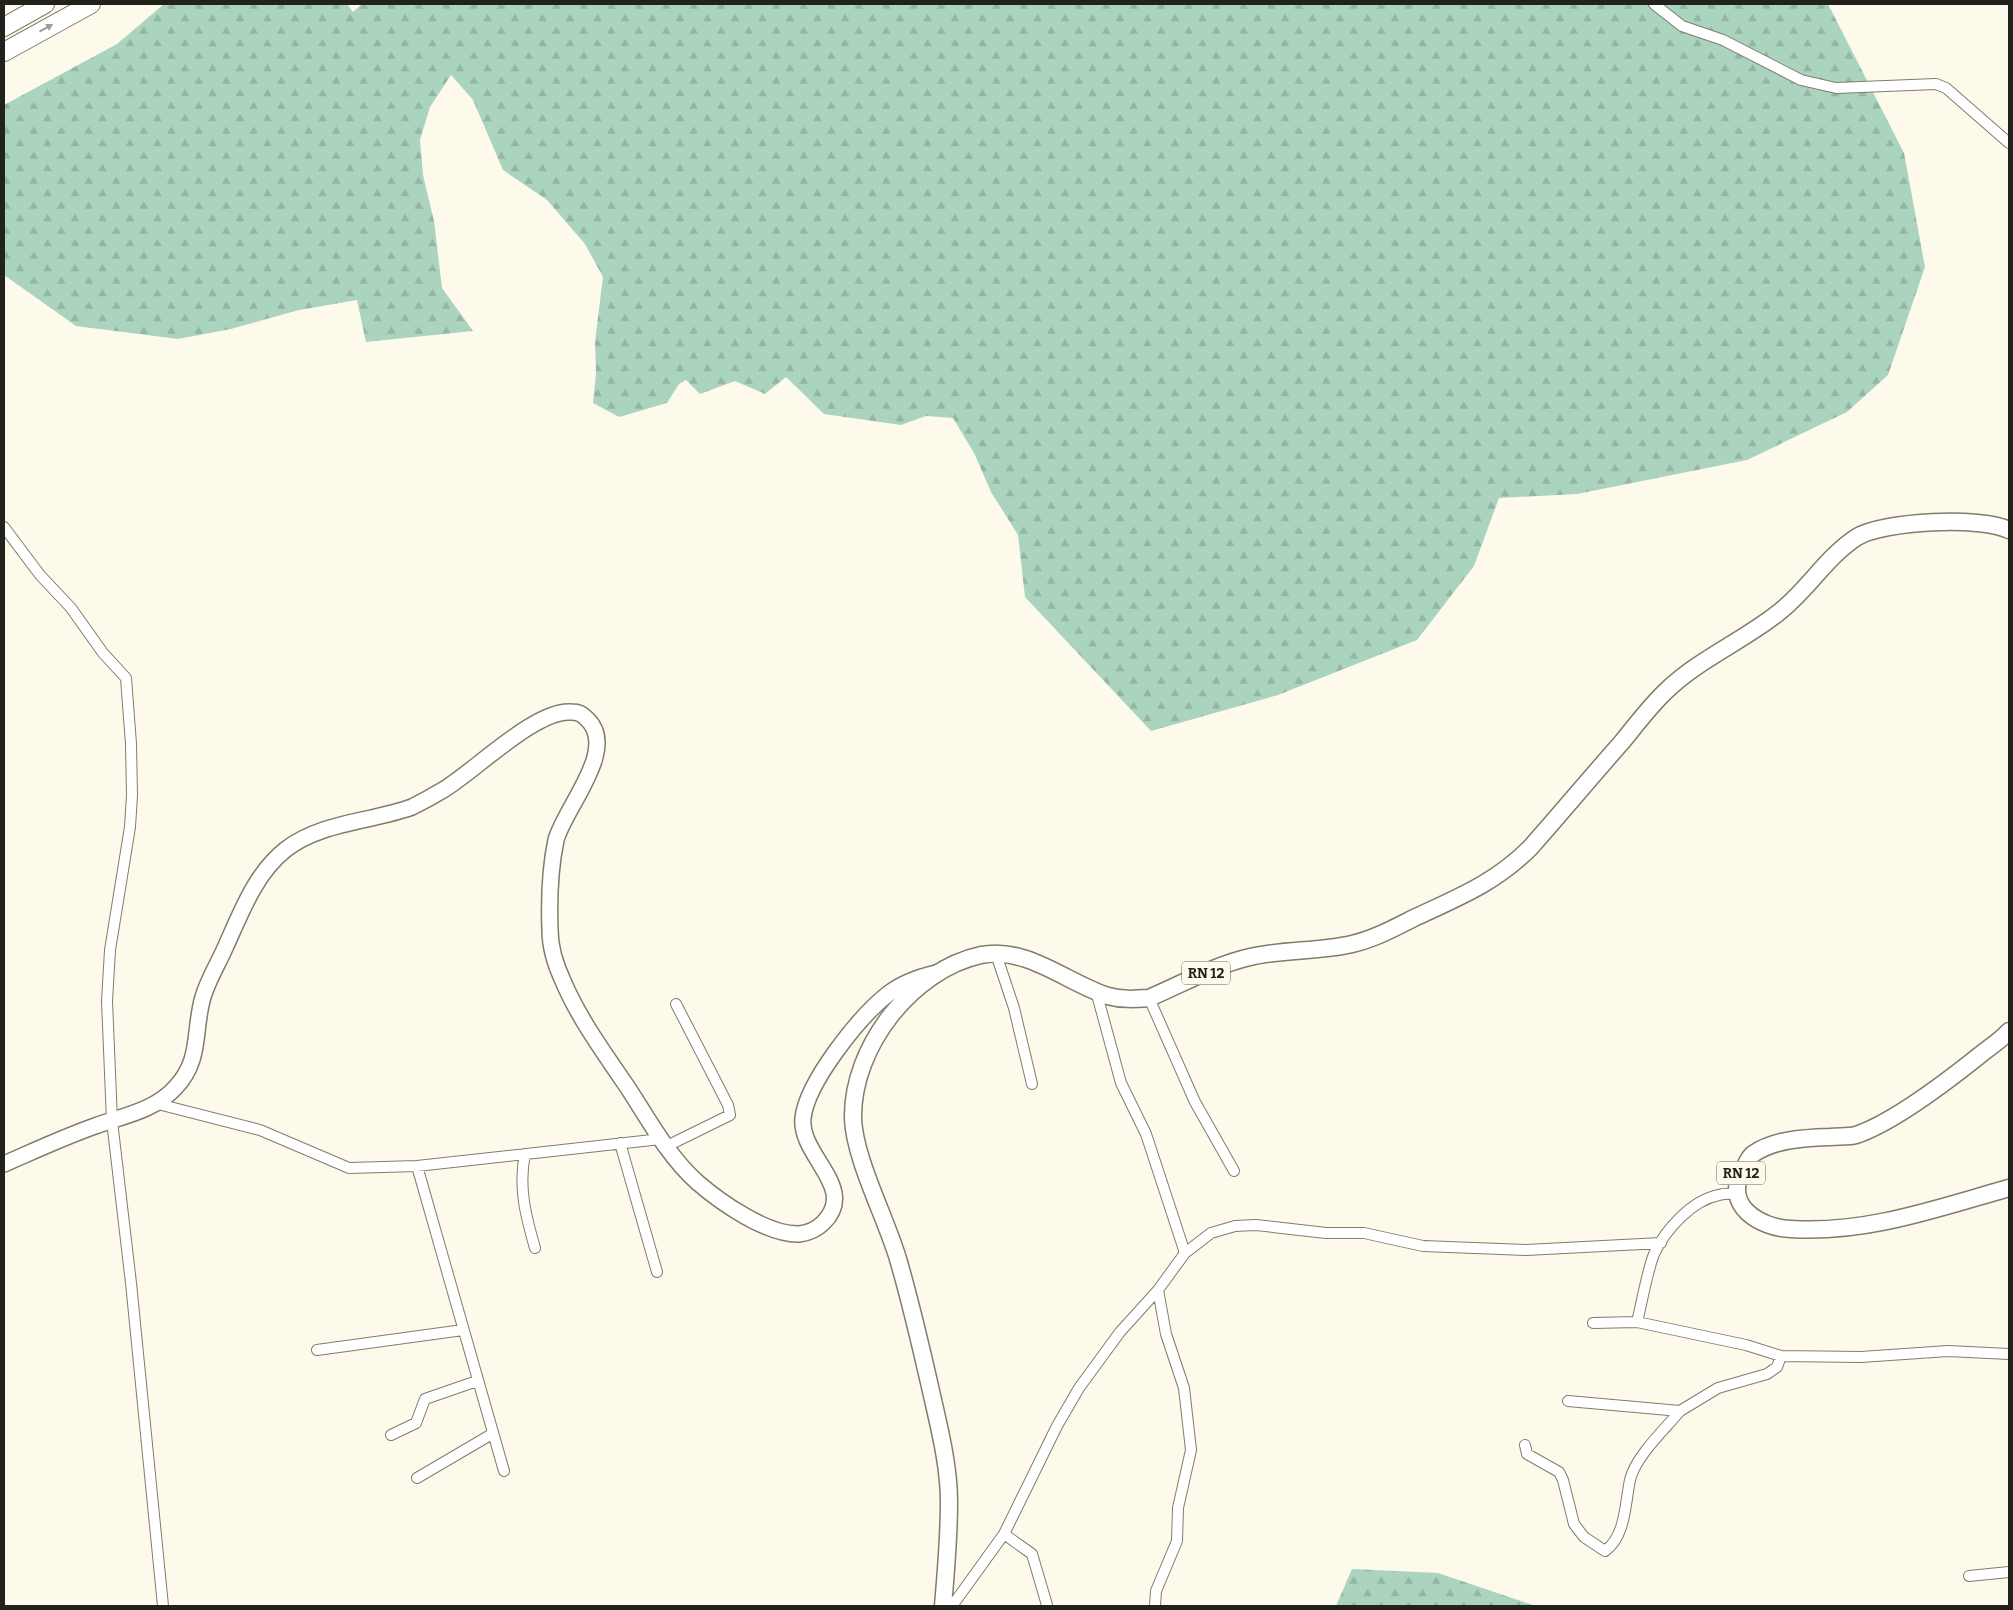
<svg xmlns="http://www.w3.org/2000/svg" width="2013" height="1610" font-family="Bitter,serif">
<defs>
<pattern id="forest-firs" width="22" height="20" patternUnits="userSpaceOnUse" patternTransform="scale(1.25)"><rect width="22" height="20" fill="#abd4bf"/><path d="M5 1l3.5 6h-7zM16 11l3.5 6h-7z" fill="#93b6a4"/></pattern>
</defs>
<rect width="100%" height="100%" fill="#fefaeb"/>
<path fill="url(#forest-firs)" d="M164,4H347L353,12L362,4H1828L1904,153L1925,267L1888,375L1847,412L1747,460L1577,494L1499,498L1474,566L1417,640L1278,695L1151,731L1025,597L1018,535L991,492L974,453L953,418L926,416L901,425L824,414L786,377L765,394L735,381L700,394L686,380L679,384L667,403L619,417L593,403L596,373L595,342L603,277L585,244L547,200L503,170L473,100L451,75L430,107L420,140L423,175L434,221L442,288L473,331L366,342L357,300L299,310L231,329L178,339L76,326L4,275V105L117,44Z
M1352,1569L1438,1573L1536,1606H1336Z"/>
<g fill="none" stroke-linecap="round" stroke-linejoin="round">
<defs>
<path id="minor" d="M1654,4L1682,26L1723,40L1801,80L1836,88L1936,84L1946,88L2009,143
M4,527L40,575L71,608L103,653L126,678L131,744L132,795L130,827L110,950L107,1001L112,1121L131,1283L163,1606
M996,954L1014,1008L1032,1084
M1096,991L1121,1083L1146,1134L1185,1253
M1149,998L1195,1102L1234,1171
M154,1103L260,1130L349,1168L417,1166L661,1139
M620,1143L657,1272
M667,1146L730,1115L728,1105L676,1004
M525,1154C518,1187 526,1217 535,1248
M417,1166L504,1471
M1637,1322C1642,1302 1647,1272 1654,1254C1665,1230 1692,1200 1719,1195C1725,1193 1732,1194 1738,1194
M1593,1323L1637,1322L1746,1345L1781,1356L1861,1357L1948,1351L2009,1354
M317,1350L463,1330
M1568,1401L1680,1411L1718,1388L1767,1374L1777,1367L1781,1356
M391,1435L416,1423L425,1399L477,1381
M1525,1445L1527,1454L1559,1472L1563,1480L1574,1524L1584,1537L1605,1551C1626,1536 1625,1503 1630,1480C1635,1457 1665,1429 1680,1411
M417,1478L492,1434
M1004,1534L1032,1554L1047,1605
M1969,1576L2009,1572
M952,1606L1004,1534L1057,1426L1079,1388L1120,1332L1158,1290L1185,1253L1211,1233L1235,1226L1256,1225L1326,1233H1364L1423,1246L1526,1250L1661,1243
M1155,1606L1156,1591L1177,1541L1178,1508L1191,1450L1184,1388L1166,1334L1158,1290"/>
<path id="secondary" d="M4,1164C34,1151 64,1137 95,1126C122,1116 154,1111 175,1088C202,1060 193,1031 203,997C208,980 218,964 225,948C241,913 255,874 285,850C320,822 371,822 412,807C422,802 433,796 443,790C475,771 536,709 571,712C579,712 582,714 587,719C619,749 565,807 556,840C550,868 549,902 550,930C550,947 556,966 563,981C579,1019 605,1054 628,1088C649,1120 668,1156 697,1182C720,1202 767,1235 799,1234C808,1233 817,1229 823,1223C859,1188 799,1156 803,1118C807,1082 859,1017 888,994C902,983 919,977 936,973"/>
<path id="primary" d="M2009,1031C2001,1040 1990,1047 1980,1055C1950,1079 1892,1123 1856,1135C1848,1137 1838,1136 1830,1137C1804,1138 1775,1139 1753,1154C1748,1158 1746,1165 1743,1170C1722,1205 1760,1228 1791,1229C1866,1234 1938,1208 2009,1188
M943,1606C946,1572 949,1537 949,1502C949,1465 939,1427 931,1391C921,1347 911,1303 898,1259C886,1218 854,1158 853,1118C852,1047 912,970 981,955C1027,946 1067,983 1108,996C1122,1000 1135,999 1149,998C1182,984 1215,965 1250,957C1284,949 1318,952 1352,944C1374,939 1394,928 1414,918C1459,897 1495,883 1530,848C1561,813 1591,777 1622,742C1636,725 1650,706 1666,691C1699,659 1743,641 1778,613C1807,591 1826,557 1857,537C1884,521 1981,516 2009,530"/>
<path id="trunk" d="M4,27L45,4
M4,52L91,4"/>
</defs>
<use href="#minor" stroke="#817c6b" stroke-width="12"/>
<use href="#secondary" stroke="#817c6b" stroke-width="18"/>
<use href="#primary" stroke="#817c6b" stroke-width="19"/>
<use href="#trunk" stroke="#817c6b" stroke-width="20"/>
<use href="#minor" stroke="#fff" stroke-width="10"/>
<use href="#secondary" stroke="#fff" stroke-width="15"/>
<use href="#primary" stroke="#fff" stroke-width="16"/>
<use href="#trunk" stroke="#fff" stroke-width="18"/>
</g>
<defs><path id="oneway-solid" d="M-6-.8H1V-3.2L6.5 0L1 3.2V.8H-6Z" transform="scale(1.25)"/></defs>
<use fill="#9c9b98" href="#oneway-solid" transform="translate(46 28) rotate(-29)"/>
<g text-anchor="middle" stroke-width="4" stroke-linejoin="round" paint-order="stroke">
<g fill="#fefaeb" stroke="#656259" stroke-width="1">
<rect x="1182" y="961.5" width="48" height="23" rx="4"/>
<rect x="1717" y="1161.5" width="48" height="23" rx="4"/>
</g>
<g font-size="14" font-weight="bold" fill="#23211b">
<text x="1206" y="978">RN 12</text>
<text x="1741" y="1178">RN 12</text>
</g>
</g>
<rect width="2013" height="1610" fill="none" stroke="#23211b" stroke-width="10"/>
</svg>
